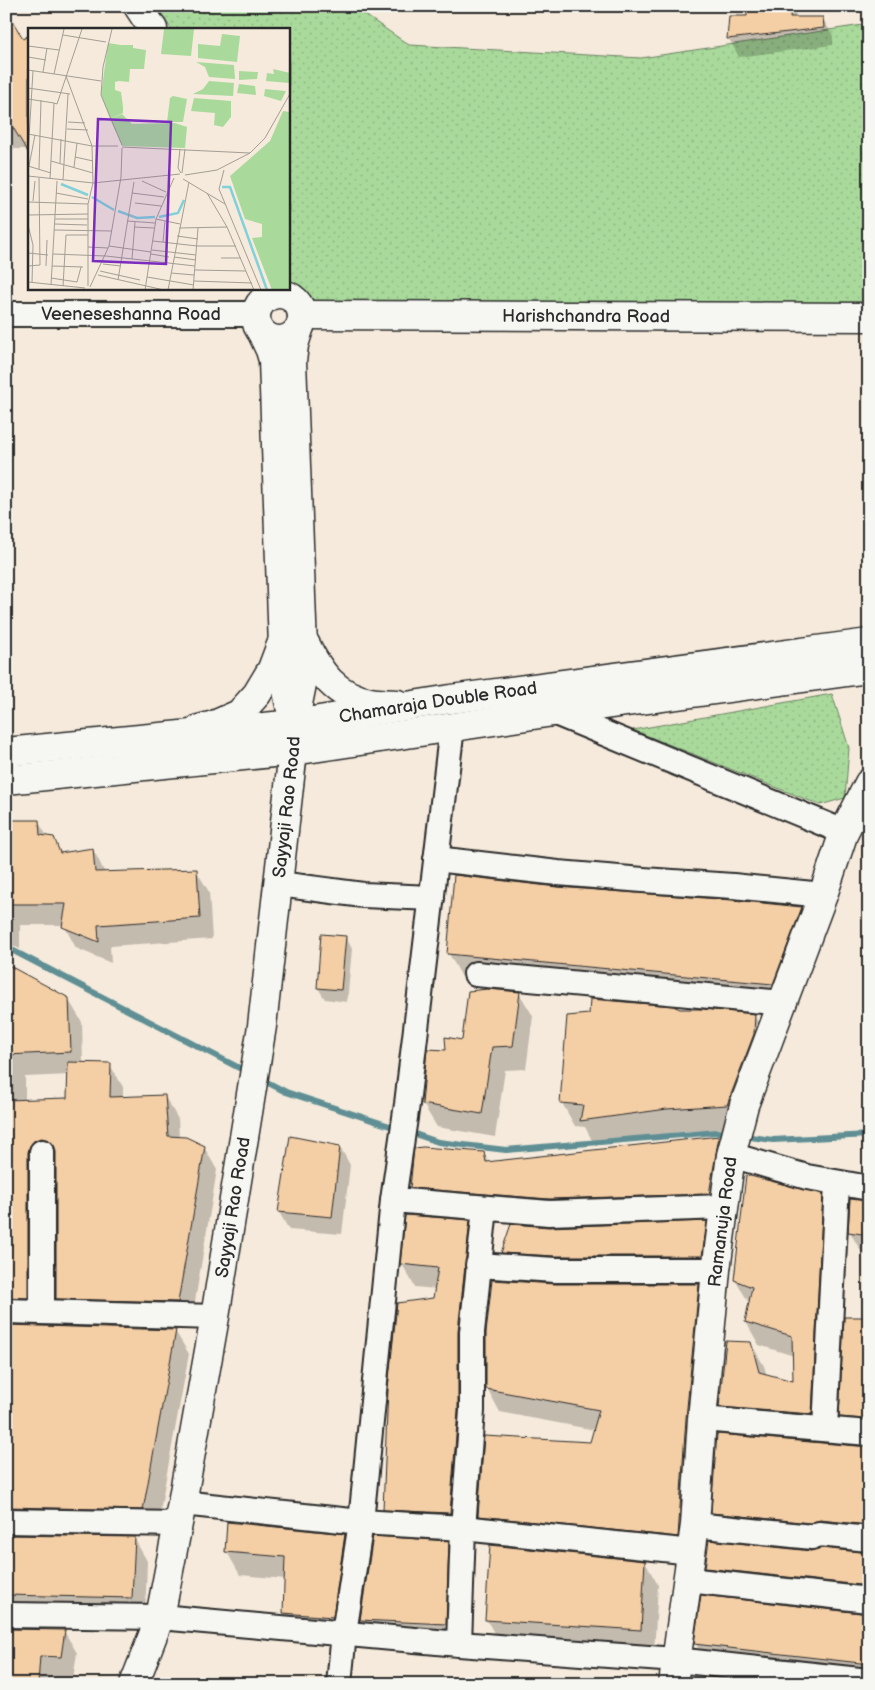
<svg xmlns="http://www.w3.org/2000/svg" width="875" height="1690" font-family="'Balsamiq Sans',sans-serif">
<defs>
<pattern id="park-dots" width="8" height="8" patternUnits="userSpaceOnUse" patternTransform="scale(1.25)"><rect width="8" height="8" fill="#a9da9b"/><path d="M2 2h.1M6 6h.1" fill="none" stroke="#92bb86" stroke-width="1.8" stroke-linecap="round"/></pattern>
</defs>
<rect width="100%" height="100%" fill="#f5eadb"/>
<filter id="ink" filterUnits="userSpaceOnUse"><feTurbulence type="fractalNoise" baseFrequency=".02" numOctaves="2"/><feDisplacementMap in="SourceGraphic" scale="10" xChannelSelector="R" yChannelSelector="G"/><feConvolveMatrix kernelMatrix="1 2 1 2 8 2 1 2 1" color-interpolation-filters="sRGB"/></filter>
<g filter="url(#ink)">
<path fill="url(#park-dots)" stroke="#6a8263" d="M157,6H352L409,45L641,58L869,24V303L301,310L289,278V29H171Z
M832,694L849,748L845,798L820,805L633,730Z"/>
<path fill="#0003" fill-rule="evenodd" d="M791,6L798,18L823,19L833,36V45L739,57L729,39L730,17H748Z
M6,12L22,41L27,149H6Z
M38,821L48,838H53L62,854L93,849L105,873L196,870L209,892L212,939L110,946L111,963L76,948L64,925H20V949L6,942V822Z
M557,888L801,908L814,931L786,1007L462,977L449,954Z
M346,937L352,949L347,1002L325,999L318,988Z
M6,966L68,999L82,1022L83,1064L110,1065L123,1087V1098L165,1097L178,1119L179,1138L204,1147L217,1170L191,1325L70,1321L57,1298V1161H55L48,1163L41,1320L13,1321L8,1326L175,1331L189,1354L156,1532H12L8,1536L134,1538L147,1561L145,1621L6,1617ZM69,1075V1099L25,1100V1077Z
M519,993L533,1016L526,1069L505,1070L495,1137L437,1127L423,1104L447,1052L463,1041Z
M680,1011L754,1015L768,1039L740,1128L680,1132L594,1144L585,1127L575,1126L562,1103Z
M718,1138L732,1161L722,1217L424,1211L411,1187L484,1153L489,1163Z
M340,1147L350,1165L342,1234L289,1230L279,1212Z
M822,1195L835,1218L825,1437L734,1430L720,1406L751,1343L764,1366L767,1376L794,1383V1356L759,1345L746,1322L750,1304L735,1280Z
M869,1203V1256L863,1255L850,1232Z
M469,1221L483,1245L463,1536L398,1532L384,1509L436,1289L415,1287L402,1264Z
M706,1223L719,1246L715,1279L516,1276L502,1253L549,1228Z
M555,1285H698L712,1308L690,1559L492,1539L479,1515L591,1443L595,1430L500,1412L487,1388Z
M867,1285H869V1440L854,1439L841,1416L867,1318Z
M869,1448V1546L726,1535L713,1513Z
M228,1523L344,1535L358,1559L345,1640L298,1636L284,1612L286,1579L240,1575L227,1552Z
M448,1542L461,1565L459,1647L375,1643L361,1619Z
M811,1552L869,1554V1607L719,1591L706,1568Z
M645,1562L658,1585L654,1653L500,1643L486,1619Z
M869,1615V1684L709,1667L696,1644Z
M64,1631L77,1653L73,1679L52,1678V1684H6Z"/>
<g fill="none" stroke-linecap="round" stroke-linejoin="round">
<path stroke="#5e8f94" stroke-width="6" d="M6,947L247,1072
M261,1079L286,1092L399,1129
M409,1132L438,1142L506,1150L717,1132L730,1134
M743,1136L773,1140L869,1135"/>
</g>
<path fill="#f4cea4" stroke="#2b2b2b" d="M747,6H791L790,17H823L824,28L727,39L729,16H747Z
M6,10L23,39L29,35V154L6,116Z
M6,820H39L40,835L54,837L60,853L93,848L95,872L197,869L200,918L98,925L99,942L62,927L66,904H6Z
M454,875L557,887L732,900L802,907L773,984L447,954Z
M321,934L346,936L341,990L317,988Z
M6,964L69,998L71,1052L6,1055Z
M488,989L520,992L513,1046L492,1047L482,1114L422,1104L427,1049L446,1050L445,1037L462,1040L468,991Z
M590,999L673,1006L680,1009H703L755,1014L754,1034L727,1105L667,1109L580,1121L583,1105L560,1103L567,1016L589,1014Z
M68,1062L111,1063L110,1097L165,1095L168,1136L186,1137L205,1146L178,1302L56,1299V1152L54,1145L48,1140L42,1138L35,1140L30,1146L28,1152V1298L6,1297V1100L67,1098Z
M290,1136L340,1146L332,1217L278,1212Z
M719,1136L709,1194L549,1199L410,1188L414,1148L423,1147L484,1152L486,1162Z
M746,1175L823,1194L812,1414L719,1407L726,1341L751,1342L759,1372L793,1381L792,1336L745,1322L752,1287L734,1280Z
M850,1199L869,1201V1235L848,1232Z
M405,1215L470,1220L458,1331V1410L450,1513L383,1510L388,1388L397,1303L433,1298L438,1268L400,1264Z
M707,1221L702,1256H555L501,1253L511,1224L549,1227Z
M492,1280L555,1284H699L686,1418L678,1537L478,1516L484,1436L590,1442L599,1410L486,1389V1333Z
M844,1317H869V1390L865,1419L839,1417Z
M6,1325L176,1330L143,1510L6,1507Z
M717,1434L869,1447V1525L820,1520L810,1523L711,1513Z
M227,1522L345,1534L333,1617L283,1613L285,1557L225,1552Z
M6,1535L135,1537L132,1598L6,1595Z
M373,1536L449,1541L446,1624L360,1620Z
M709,1540L811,1551L821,1548L869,1553V1586L705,1568Z
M490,1545L645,1561L641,1630L485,1620Z
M701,1595L869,1614V1664L694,1644Z
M6,1629L65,1630L61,1657L40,1656L38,1684H6Z"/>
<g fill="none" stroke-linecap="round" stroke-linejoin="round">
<defs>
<g id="street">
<path id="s1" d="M6,314H256"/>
<path d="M553,712L844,832"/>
<path d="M436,859L558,873L643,880L733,886L823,895"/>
<path d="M279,884L363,895L432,898"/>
<path d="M476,974L783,1003"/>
<path d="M731,1155L807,1177L869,1188"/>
<path d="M393,1200L549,1213L724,1207"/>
<path d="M478,1265L555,1270H716"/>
<path d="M6,1311L215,1317"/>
<path d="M42,1311V1152"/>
<path d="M702,1419L869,1433"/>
<path d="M825,1429L837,1183"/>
<path d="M182,1503L361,1522L463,1528L692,1552"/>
<path d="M6,1521L178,1524"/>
<path d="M695,1525L812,1537L819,1534L869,1539"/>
<path d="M688,1580L869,1600"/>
<path d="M6,1615L160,1617L459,1644L676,1660L869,1681"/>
<path d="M459,1644L463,1528L472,1411V1332L485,1208"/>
<path d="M339,1684L344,1633L361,1522L393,1200L407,1104L452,727"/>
</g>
<g id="secondary">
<path d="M138,6L153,29"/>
<circle cx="279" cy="317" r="23"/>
<path id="s2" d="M302,315L869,317"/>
<path d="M262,333L270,350L273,360L284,676L291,710"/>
<path d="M305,643C319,672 335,696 370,702C379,704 388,703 397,704"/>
<path d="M199,729L214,725L239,714L257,694L272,669L281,645"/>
<path id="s3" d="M134,1684L160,1617L182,1503L215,1317L262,1026L293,751L294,724L304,674L292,361L294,345L299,329"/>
<path id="s4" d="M673,1684L695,1525L702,1419L716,1270L731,1155L744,1105L823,895L844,832L869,783"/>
</g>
<g id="primary">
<path id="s5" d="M6,752L294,724L451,699L869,643"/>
<path d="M6,780L293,751L553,712L869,669"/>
</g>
</defs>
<use href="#street" stroke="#2b2b2b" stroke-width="28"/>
<use href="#secondary" stroke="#2b2b2b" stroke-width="31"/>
<use href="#primary" stroke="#2b2b2b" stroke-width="31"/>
<use href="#street" stroke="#f6f6f2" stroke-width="24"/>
<use href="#secondary" stroke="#f6f6f2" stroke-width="28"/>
<use href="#primary" stroke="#f6f6f2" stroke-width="28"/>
</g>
</g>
<g text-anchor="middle" stroke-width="4.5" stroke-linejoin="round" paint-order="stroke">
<g font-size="18" fill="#2b2b2b" stroke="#f6f6f2">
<text dy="6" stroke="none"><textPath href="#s1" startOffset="125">Veeneseshanna Road</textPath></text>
<text dy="6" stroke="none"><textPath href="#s2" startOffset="284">Harishchandra Road</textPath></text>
<text dy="6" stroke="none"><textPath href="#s5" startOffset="435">Chamaraja Double Road</textPath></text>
<text dy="6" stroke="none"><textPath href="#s3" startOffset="892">Sayyaji Rao Road</textPath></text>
<text dy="6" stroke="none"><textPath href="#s3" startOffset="488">Sayyaji Rao Road</textPath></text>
<text dy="6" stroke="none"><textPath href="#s4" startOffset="465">Ramanuja Road</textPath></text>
</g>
</g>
<g transform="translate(28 28)">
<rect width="262" height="262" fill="#f5eadb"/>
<path d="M80,15L93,17L91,53L87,54V62L93,64L95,79V85L82,91L73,67Z" fill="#a9da9b"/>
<path d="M93,17H105V20L118,22L116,41H102L101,54L91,53L88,32ZM255,83L262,84V262H244L224,210L234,209V196L217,191L202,148L242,113ZM94,86L104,96L147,95L159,99L157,120L94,118L82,91Z" fill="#a9da9b"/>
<path d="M136,1H166L163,28L133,26ZM194,6L212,8L209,34L170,30V16L192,18ZM168,34L206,37L207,51L181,49L177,39ZM245,41L262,45L261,55L238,53L239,45L246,46ZM211,43L230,44L229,51L211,52ZM181,53L206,55L205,68L165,66L175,61ZM211,56L227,58L228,67L209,65ZM237,61L257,63H258L253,73L236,68ZM145,68L159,71L155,94H139L142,70ZM166,70L203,73V89L195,99L186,97L187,85L163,83Z" fill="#a9da9b"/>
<path fill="none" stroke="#80d1da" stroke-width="2.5" d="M33,156L60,167M194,159H202L239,262M64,169L86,182M90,183L109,190L127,189M131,189L150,185L156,172"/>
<path fill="none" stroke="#a49e95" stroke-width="1" d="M84,1L75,39L73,67L94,117M35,7L78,14M0,18L31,22M0,29L18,32M0,42L73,53M15,44L19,20M26,46L36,1M38,48L64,118L65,155L60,176V258M0,60L42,66M0,71L26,75M40,94L57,95M39,101L60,102M0,106L64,118H90M94,119L222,125M152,121L150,140L153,145M0,127L5,43M47,129L65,133M23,133L65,145M32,135L33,111M0,138L23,145M1,138L7,107M46,139L49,115M11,141L13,72M196,142L191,161L233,262M154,145L157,121M157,147L189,142L222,125L237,110L263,64M0,148L65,155L152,146M22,151L26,75L29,76L54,1M155,151L197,176M35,152L40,66M114,153L138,164M28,165L60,171M104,165L136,169M179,165L199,199L226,262M5,173L7,153M0,174L60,176M107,175L133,178M0,187L60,186M27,191H60M128,191L152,196M99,193L127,195M27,196L59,197M0,197L5,217L4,255M106,199L126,200M151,200L199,199M26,202L84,203M149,208L170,211M125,213L169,218H208M135,214L137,193M81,218L123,224M60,219L80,220M124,222L168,227M0,225L20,227M25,226L78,228L167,238M123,226L141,229M146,229L168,232M193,230H213M104,231L107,194M75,236L93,238M0,238L12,237L11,150M18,238L19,212M24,238L55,239M167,242L218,243M72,243L112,252M143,245L166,247M70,247L136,262M119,249L166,257M23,250L49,254L53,239M90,252L106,154M166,253L224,255M0,254L57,260M23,257L29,153M35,258L38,207H60M62,259L81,218L93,149L94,120M117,262L128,191L146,150M140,262L161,154M165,262L170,200"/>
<path fill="#7b2cbf" fill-opacity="0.15" stroke="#7b2cbf" stroke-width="2.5" d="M70,91L143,94L138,236L65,233Z"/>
<rect width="262" height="262" fill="none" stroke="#2b2b2b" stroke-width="2.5"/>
</g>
<rect width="875" height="1690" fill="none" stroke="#f6f6f2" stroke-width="25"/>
<rect x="12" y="12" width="850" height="1665" fill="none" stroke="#2b2b2b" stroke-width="2" filter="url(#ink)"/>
</svg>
